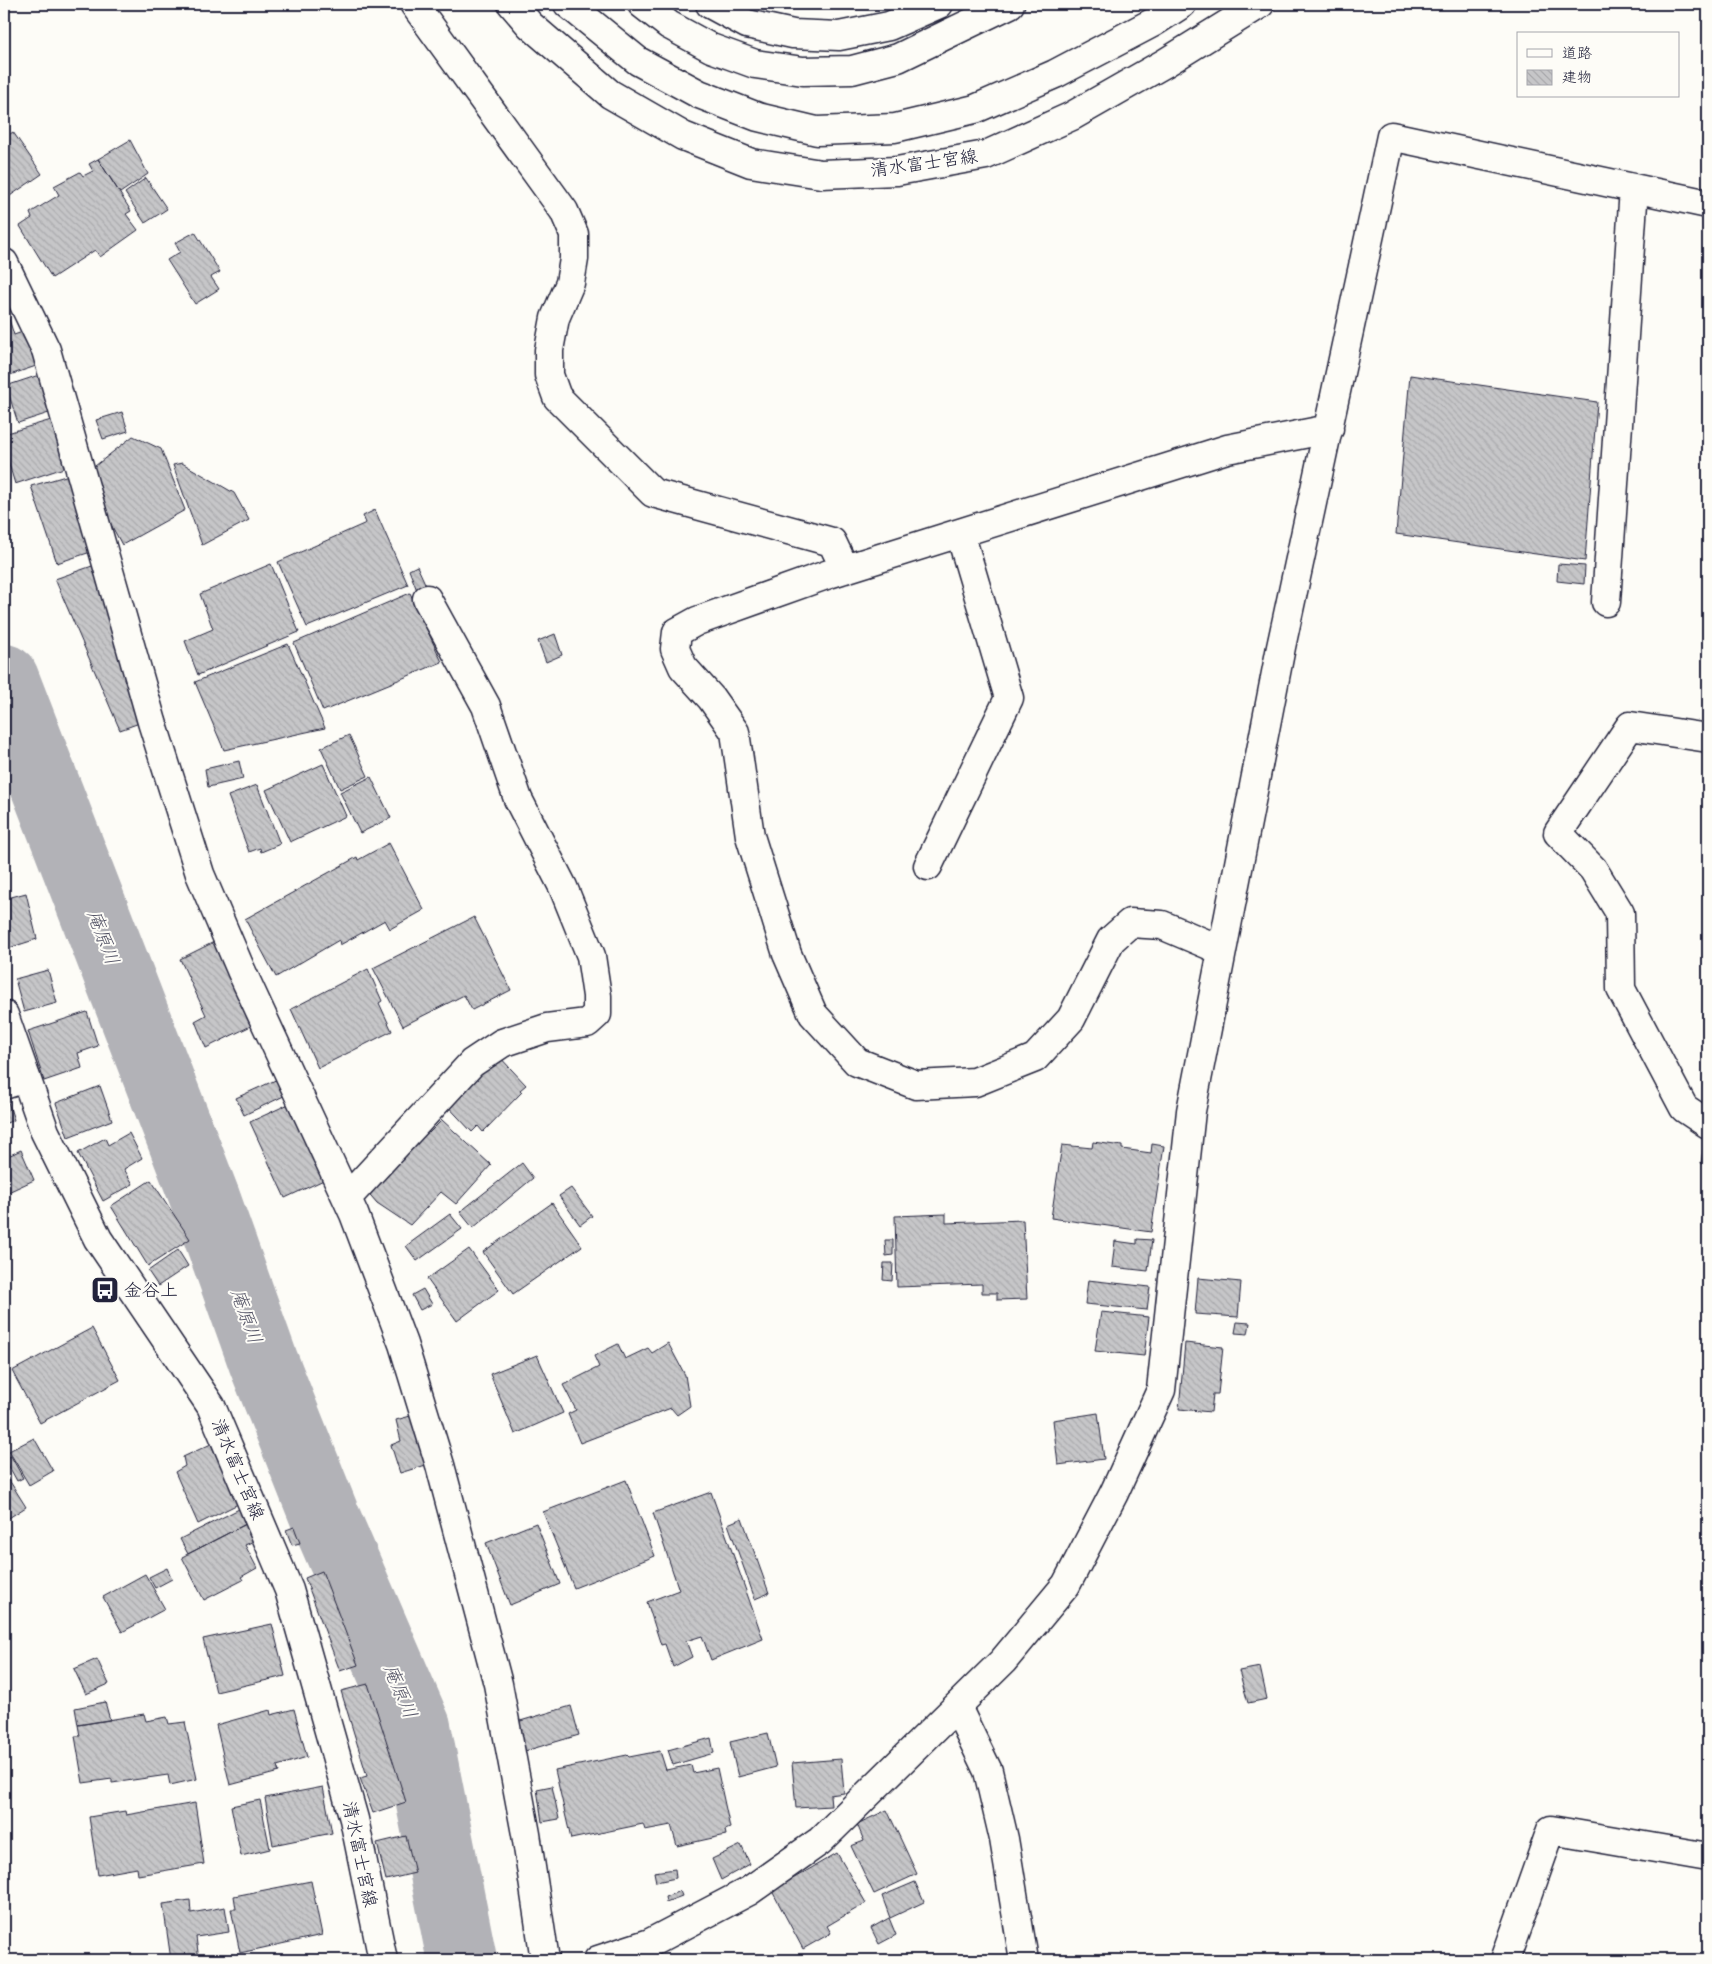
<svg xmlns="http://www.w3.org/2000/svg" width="1712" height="1964" font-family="Sriracha,'Klee One',sans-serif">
<defs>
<pattern id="building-back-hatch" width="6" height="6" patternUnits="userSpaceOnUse" patternTransform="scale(1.25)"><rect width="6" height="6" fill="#c6c6c8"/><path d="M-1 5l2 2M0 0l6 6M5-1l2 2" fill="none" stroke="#aaaaad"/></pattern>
</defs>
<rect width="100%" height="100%" fill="#fdfcf7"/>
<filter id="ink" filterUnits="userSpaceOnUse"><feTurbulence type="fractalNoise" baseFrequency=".02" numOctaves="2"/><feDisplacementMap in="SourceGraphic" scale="10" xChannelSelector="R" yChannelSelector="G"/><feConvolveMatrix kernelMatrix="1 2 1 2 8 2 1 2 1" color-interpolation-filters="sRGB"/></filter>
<g filter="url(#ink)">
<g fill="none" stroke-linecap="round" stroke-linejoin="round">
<path stroke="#b2b2b7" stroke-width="70" d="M4,679L206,1201L263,1361L325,1517L416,1727L462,1960"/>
</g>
<path fill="url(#building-back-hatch)" stroke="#22223b" d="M13,132L42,174L4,200V138Z
M130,140L148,174L120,193L98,159Z
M98,159L131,211L126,214L138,230L100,257L95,250L52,278L20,226L32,218L30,213L59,195L54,186L80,172L83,176L93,171L89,164Z
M146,178L167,209L145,223L125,193Z
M195,232L220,272L211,277L219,289L195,304L167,260L180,252L175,243Z
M8,316L14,335L28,330L39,365L4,377V317Z
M45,373L58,410L18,423L6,386Z
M1410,375L1597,402L1585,561L1396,534Z
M122,412L128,431L103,439L96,420Z
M58,418L73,465L15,484L4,448V434Z
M133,436L161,449L185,510L122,545L92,489L90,470Z
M182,463L234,493L249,520L202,545L173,465Z
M76,473L100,549L57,563L31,486Z
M375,510L408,585L307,627L278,562L366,523L363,516Z
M271,564L299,632L198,675L185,641L213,629L200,594Z
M1558,564L1585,566L1584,584L1557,581Z
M95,565L145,721L120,730L55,579Z
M417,566L430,594L420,598L409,570Z
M410,593L442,662L323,711L294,643Z
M555,634L562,655L546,662L538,641Z
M288,644L325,728L224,750L195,682Z
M349,735L368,776L340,789L321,748Z
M239,761L243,779L208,787L205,769Z
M323,764L346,816L290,842L266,790Z
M371,777L391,818L360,833L340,792Z
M257,785L280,844L261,852L260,848L249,852L228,796Z
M389,843L424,910L390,929L385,920L340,945L339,940L276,977L245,919L357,857L358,860Z
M26,893L37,939L9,948L4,929V899Z
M474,917L511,990L472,1010L464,995L403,1026L373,968Z
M222,938L259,1022L206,1048L195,1021L206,1015L180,959Z
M368,969L382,1001L379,1003L392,1031L318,1068L291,1009Z
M48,970L57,1003L24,1012L15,979Z
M87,1012L98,1046L78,1053L82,1068L44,1081L28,1031Z
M496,1053L526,1085L520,1090L522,1092L483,1132L478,1126L472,1132L442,1100Z
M280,1078L288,1094L244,1115L236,1098Z
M100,1086L112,1120L68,1137L56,1103Z
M4,1090L14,1120L4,1124Z
M293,1102L328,1178L285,1198L250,1122Z
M442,1120L491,1165L456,1204L441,1192L410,1225L377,1203L365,1189L423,1128L429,1133Z
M129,1133L142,1158L124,1169L133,1184L103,1201L78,1153L105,1138L108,1145Z
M1093,1142L1122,1146V1149L1151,1153L1152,1144L1164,1146L1151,1232L1051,1218L1062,1145L1092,1148Z
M21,1150L34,1180L4,1194V1158Z
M1703,1150L1708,1151V1165L1701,1163Z
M522,1163L533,1178L473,1228L460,1212Z
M151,1180L190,1239L148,1266L111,1206Z
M571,1188L592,1216L580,1225L559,1196Z
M552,1203L582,1246L513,1294L483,1252Z
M450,1214L462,1229L417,1261L406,1246Z
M946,1214V1223L1023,1220L1027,1299L997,1300V1293H982V1284L897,1287L895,1216Z
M1137,1239L1152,1240L1148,1271L1112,1267L1115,1241L1137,1244Z
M885,1240H893V1255L886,1256Z
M469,1249L499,1290L457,1321L427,1279Z
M178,1250L188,1266L158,1286L148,1271Z
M884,1263H893L892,1281L883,1280Z
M1198,1278L1241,1282L1238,1317L1195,1314Z
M1088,1280L1150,1287L1147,1310L1085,1304Z
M423,1289L432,1304L420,1310L412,1295Z
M1101,1312L1149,1317L1144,1356L1095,1351Z
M1237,1322L1250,1323L1248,1334L1235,1333Z
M92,1328L120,1380L40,1423L12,1371Z
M668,1343L685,1375L690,1406L677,1415L671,1408L580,1443L568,1414L576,1410L563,1385L599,1367L594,1356L618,1344L625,1359L648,1348L652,1353Z
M1185,1343L1223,1347L1218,1394H1213L1211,1412L1179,1409Z
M537,1355L563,1413L515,1434L490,1374Z
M1098,1413L1104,1459L1058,1465L1053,1420Z
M414,1415L429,1464L400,1473L391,1445L401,1441L396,1420Z
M34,1438L53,1471L29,1485L9,1451Z
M211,1444L238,1504L198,1524L175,1472L185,1466L183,1457Z
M11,1456L23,1478L17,1481L5,1459Z
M4,1472L26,1507L4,1521Z
M626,1480L655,1556L574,1588L543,1512Z
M711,1492L763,1639L711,1660L702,1636L686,1641L692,1657L673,1667L665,1644L661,1645L647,1602L679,1590L653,1513Z
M239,1509L246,1524L188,1554L180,1539Z
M742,1518L769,1593L755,1599L728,1524Z
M536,1523L560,1584L510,1605L486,1543Z
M246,1524L254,1541L245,1545L257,1568L241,1577L243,1580L204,1600L182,1557Z
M294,1527L300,1543L292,1545L286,1530Z
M167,1568L172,1579L155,1588L149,1577Z
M322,1571L358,1665L340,1671L305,1578Z
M145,1574L165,1609L122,1632L103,1597Z
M272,1624L285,1676L216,1692L203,1639Z
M97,1659L109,1684L86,1694L74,1669Z
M1260,1667L1267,1699L1248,1703L1239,1671Z
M368,1684L406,1802L373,1813L360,1778L367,1776L341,1691Z
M105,1702L110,1720L78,1725L75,1708Z
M571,1706L579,1735L525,1751L517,1722Z
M294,1709L307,1757L277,1766L279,1772L230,1785L216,1725L270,1710L271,1715Z
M144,1714L146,1721L167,1717L169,1724L185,1722L197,1779L170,1785L168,1775L112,1783V1779L83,1783L75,1736H80L78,1725Z
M768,1733L776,1767L738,1777L730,1742Z
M711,1738L714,1753L673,1765L668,1750Z
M660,1751L666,1770L691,1765L693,1773L717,1768L730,1828L725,1830L726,1835L677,1846L671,1825L645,1830L643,1824L571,1839L555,1770L627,1755L629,1757Z
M841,1759L844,1793L830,1795L831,1806L796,1808L792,1763Z
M552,1786L559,1819L542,1822L537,1789Z
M323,1787L332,1833L273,1845L265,1798Z
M260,1800L270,1849L241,1856L231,1806Z
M195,1803L204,1864L138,1875L137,1868L98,1875L89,1817L125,1811L126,1815Z
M887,1810L917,1874L874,1894L851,1846L864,1841L857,1824Z
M406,1836L415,1873L386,1880L377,1843Z
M741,1845L750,1864L721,1880L712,1859Z
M837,1853L866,1903L827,1926L831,1933L803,1949L772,1891Z
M675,1869L676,1878L656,1882L654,1872Z
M311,1881L322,1935L240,1953L231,1909H236L234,1896Z
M915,1882L924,1902L890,1918L882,1896Z
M680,1891L682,1896L666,1902L665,1897Z
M190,1900L191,1913L225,1907L229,1932L196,1937L199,1960H171L163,1904Z
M889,1918L896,1935L879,1944L871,1928Z"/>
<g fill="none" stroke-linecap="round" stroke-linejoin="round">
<defs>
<path id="street" d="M414,4L564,211L574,234V259L570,283L555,318L549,350V375L557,397L653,493L832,542L845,569
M4,263L46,350L152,722L200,874L241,970L354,1214L403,1344L440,1465L498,1684L526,1834L545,1960
M1606,602L1634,188
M1708,738L1630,726L1558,833L1593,869L1620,913L1621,989L1684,1108L1708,1124
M928,866L1009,698L960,533
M1221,950L1162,925L1130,923L1111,940L1071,1019L1035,1058L975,1082L916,1085L857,1062L813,1014L787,954L750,836L735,732L711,698L683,667L675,649L677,632L697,621L829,574L1227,449L1329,429
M4,1085L26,1078
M347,1198L472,1063L502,1043L547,1028L587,1023L597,1014V996L591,956L563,887L518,799L486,706L427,599
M957,1707L988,1771L1004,1839L1024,1960
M598,1960L650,1943L749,1891L820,1841L1003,1661L1066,1585L1114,1493L1161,1390L1191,1111L1281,647L1391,136L1708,204
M1505,1960L1551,1830L1708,1857"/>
<path id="primary" d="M512,4L530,25L610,94L683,136L751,163L821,174L897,171L986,155L1072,116L1165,63L1260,4
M568,4L638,61L699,94L758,117L817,131L895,128L975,109L1055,74L1154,22L1182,4
M4,1015L45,1132L98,1239L211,1406L289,1590L354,1819L383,1960"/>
<path id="highway" d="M642,4L669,25L711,48L755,64L803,71L852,70L898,58L1010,4
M710,4L747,24L793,34L839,36L889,26L939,4"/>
</defs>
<use href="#street" stroke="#22223b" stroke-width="31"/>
<use href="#primary" stroke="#22223b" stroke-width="31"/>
<use href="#highway" stroke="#22223b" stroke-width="31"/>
<use href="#street" stroke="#fdfcf7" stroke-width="28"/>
<use href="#primary" stroke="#fdfcf7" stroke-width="28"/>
<use href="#highway" stroke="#fdfcf7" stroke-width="28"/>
</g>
</g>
<defs>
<symbol id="bus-square" viewBox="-11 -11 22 22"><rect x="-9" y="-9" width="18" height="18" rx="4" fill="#22223b" stroke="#fdfcf7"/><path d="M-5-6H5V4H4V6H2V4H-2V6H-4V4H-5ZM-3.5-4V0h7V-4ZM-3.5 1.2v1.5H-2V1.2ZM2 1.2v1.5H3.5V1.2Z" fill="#fff"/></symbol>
</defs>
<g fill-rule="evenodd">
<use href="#bus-square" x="89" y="1274" width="32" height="32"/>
</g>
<g text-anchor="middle" stroke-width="4" stroke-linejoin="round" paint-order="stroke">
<g font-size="18" fill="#22223b" stroke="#fdfcf7">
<text transform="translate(924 163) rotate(-8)" y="6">清水富士宮線</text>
<text transform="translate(238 1469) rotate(67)" y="6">清水富士宮線</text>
<text transform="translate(360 1854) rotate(78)" y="6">清水富士宮線</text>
</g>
<g font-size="18" fill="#22223b" stroke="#fdfcf7" text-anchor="start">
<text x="124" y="1296">金谷上</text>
</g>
<g font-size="19" font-style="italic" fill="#545466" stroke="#fdfcf7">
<text transform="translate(104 937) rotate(69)" y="7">庵原川</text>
<text transform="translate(247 1316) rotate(70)" y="7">庵原川</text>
<text transform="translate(401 1691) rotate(67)" y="7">庵原川</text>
</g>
</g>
<rect width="1712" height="1964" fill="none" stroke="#fdfcf7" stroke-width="20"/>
<rect x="10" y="10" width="1692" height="1944" fill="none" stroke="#22223b" stroke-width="2" filter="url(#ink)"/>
<rect x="1517" y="32" width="162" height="65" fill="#fdfcf7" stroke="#a5a5ac"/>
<rect x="1527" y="49" width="25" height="8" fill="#fdfcf7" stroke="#a5a5ac"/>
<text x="1562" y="58" font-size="15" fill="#22223b">道路</text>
<rect x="1527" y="70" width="25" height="15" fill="url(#building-back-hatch)" stroke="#a5a5ac"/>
<text x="1562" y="82" font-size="15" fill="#22223b">建物</text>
</svg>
